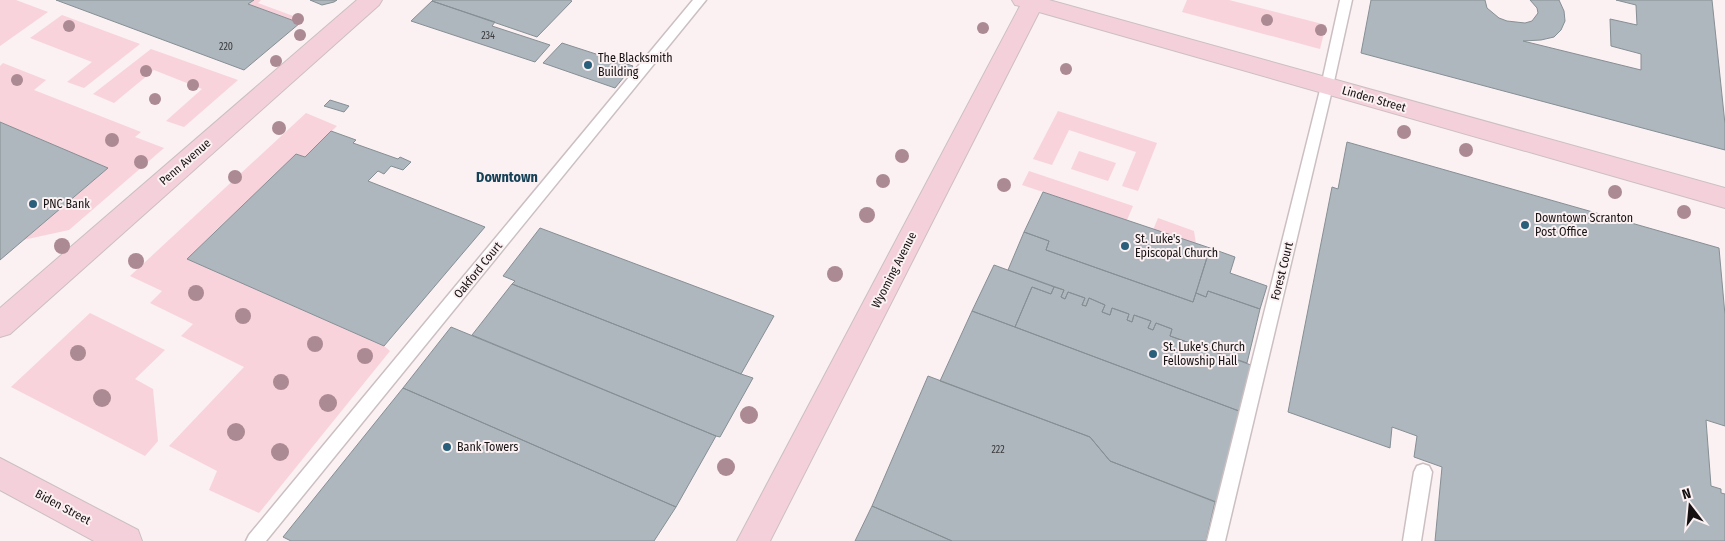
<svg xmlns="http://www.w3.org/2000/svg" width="1725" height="541" font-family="'Fira Sans Condensed',sans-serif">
<rect width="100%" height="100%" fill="#fbf0f2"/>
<path fill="#f8d3dc" d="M0,0H16L48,12L0,46Z
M254,0H261L258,3L304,20L300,23L248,4Z
M1187,0H1229L1326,25L1320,49L1182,12Z
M62,15L140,44L84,88L67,82L92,62L30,38Z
M151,49L238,80L184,127L166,121L202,89L154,70L114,103L93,94Z
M3,63L46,80L34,90L141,132L135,137L164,148L69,230L23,240L108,168L0,122V66Z
M1058,111L1157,143L1138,191L1122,186L1136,152L1069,130L1052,165L1033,159Z
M306,113L337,126L305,157L296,154L187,259L384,346L390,351L259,513L209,490L217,471L169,446L244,367L181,336L193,324L150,303L162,291L130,276Z
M1079,151L1116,163L1108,181L1071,169Z
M1029,171L1133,206L1127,220L1022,185Z
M1158,218L1194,231L1196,244L1153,230Z
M90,313L165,350L135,379L153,389L158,441L145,456L11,387Z"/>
<path fill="#aeb7bd" stroke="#868f94" d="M56,0H254L248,4L300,23L244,70Z
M310,0H337L334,2L322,5Z
M433,0H570L572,1L537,37L432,1Z
M1371,0H1485L1487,8L1499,18L1507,21L1525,23L1532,21L1538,13L1537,8L1530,0H1559L1564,11L1565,21L1561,30L1554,37L1541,40L1523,41L1641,70V54L1611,46L1610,19L1637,25L1636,5L1616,0H1712L1725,124V150L1361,53Z
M432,1L495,22L492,26L550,45L535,62L411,21Z
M562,43L633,66L615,88L543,63Z
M330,100L349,106L344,112L324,106Z
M0,122L108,168L0,260Z
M331,131L356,140L353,143L398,159L400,157L411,162L403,170L391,166L384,174L378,171L368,181L485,227L384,346L187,259L296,154L305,157Z
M1347,142L1719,248L1725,315V426L1706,420L1711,486L1721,489V493L1725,494V541H1435L1442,467L1414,457L1417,436L1392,427L1390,448L1288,412L1332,187L1338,189Z
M1043,192L1210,248L1193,302L1046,250L1049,241L1024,232Z
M540,228L774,316L741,374L512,284L515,281L503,276Z
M1024,232L1049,241L1046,250L1193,302L1196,293L1206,297L1208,291L1260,309L1247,363L1170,336L1172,329L1156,323L1153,330L1148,328L1151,321L1134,315L1132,322L1127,320L1129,314L1112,308L1110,315L1102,312L1105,305L1089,298L1086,306L1082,305L1085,298L1068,292L1065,299L1061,297L1064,290L1008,270Z
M1210,248L1235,257L1230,273L1267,286L1260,309L1208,291L1206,297L1196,293Z
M994,265L1054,287L1051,294L1032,287L1015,327L972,311Z
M512,284L741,374L753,378L720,437L716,436L472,335Z
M1032,287L1051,294L1054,287L1064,290L1061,297L1065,299L1068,292L1085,298L1082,305L1086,306L1089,298L1105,305L1102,312L1110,315L1112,308L1129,314L1127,320L1132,322L1134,315L1151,321L1148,328L1153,330L1156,323L1172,329L1170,336L1251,365L1239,411L1015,327Z
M972,311L1239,411L1219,503L1110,461L1090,437L940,381Z
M451,327L716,436L676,507L403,388Z
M928,376L1090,437L1110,461L1215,502L1206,541H952L872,506Z
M403,388L676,507L654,541H291L283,537Z
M872,506L952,541H855Z"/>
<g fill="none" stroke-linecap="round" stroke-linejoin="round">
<defs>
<path id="service" d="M693,0H706L266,541H246L249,535Z
M1340,0H1352L1333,86L1225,541H1207L1321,86Z
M1423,464L1429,466L1432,472L1421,541H1403L1414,472L1417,466Z"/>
<path id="secondary" d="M357,0H382L379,5L10,334L0,337V308Z
M1012,0H1049L1725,188V208L1039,12L770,541H737L1020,6L1015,5Z
M0,458L138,530L142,541H94L0,490Z"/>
</defs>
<use href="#service" stroke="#cbbfc2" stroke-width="3"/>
<use href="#secondary" stroke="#cbbfc2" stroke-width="2"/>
<use href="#service" fill="#fff" fill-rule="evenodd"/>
<use href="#secondary" fill="#f4d0db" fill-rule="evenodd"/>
</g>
<g fill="#ac8a93">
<circle cx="298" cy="19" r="6"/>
<circle cx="1267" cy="20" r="6"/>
<circle cx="69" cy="26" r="6"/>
<circle cx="983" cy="28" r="6"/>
<circle cx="1321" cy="30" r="6"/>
<circle cx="300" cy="35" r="6"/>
<circle cx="276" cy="61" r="6"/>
<circle cx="1066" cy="69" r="6"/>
<circle cx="146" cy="71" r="6"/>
<circle cx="17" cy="80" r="6"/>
<circle cx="193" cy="85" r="6"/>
<circle cx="155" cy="99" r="6"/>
<circle cx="279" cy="128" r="7"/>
<circle cx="1404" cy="132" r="7"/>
<circle cx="112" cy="140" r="7"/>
<circle cx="1466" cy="150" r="7"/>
<circle cx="902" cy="156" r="7"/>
<circle cx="141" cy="162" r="7"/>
<circle cx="235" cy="177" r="7"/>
<circle cx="883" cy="181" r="7"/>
<circle cx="1004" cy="185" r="7"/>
<circle cx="1615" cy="192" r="7"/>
<circle cx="1684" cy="212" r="7"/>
<circle cx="867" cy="215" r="8"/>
<circle cx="62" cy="246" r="8"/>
<circle cx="136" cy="261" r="8"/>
<circle cx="835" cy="274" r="8"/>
<circle cx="196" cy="293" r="8"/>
<circle cx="243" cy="316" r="8"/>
<circle cx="315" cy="344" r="8"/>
<circle cx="78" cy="353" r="8"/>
<circle cx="365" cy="356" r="8"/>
<circle cx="281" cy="382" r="8"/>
<circle cx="102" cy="398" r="9"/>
<circle cx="328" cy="403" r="9"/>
<circle cx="749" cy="415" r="9"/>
<circle cx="236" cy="432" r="9"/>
<circle cx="280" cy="452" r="9"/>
<circle cx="726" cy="467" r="9"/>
</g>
<g fill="#295f7a" stroke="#fbf0f2" stroke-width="2">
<circle cx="588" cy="65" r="5"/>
<circle cx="33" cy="204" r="5"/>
<circle cx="1525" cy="225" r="5"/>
<circle cx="1125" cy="246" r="5"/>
<circle cx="1153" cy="354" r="5"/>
<circle cx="447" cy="447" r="5"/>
</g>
<g text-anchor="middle" stroke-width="4" stroke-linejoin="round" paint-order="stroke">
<g font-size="10" fill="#3b3a3d">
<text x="488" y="39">234</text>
<text x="226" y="50">220</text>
<text x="998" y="453">222</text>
</g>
<g font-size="12" fill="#151112" stroke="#fbf0f2" text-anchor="start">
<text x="598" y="62">The Blacksmith<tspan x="598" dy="14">Building</tspan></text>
<text x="43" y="208">PNC Bank</text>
<text x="1535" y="222">Downtown Scranton<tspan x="1535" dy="14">Post Office</tspan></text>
<text x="1135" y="243">St. Luke's<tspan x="1135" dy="14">Episcopal Church</tspan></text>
<text x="1163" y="351">St. Luke's Church<tspan x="1163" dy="14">Fellowship Hall</tspan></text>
<text x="457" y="451">Bank Towers</text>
</g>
<g font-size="12" fill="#151112" stroke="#fbf0f2">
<text transform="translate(1374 99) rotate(16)" y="4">Linden Street</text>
<text transform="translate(185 162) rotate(-41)" y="4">Penn Avenue</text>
<text transform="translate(478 270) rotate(-51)" y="4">Oakford Court</text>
<text transform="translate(894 270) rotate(-63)" y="4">Wyoming Avenue</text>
<text transform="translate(1282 271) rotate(-76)" y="4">Forest Court</text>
<text transform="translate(63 507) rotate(28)" y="4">Biden Street</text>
</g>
<g font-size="14" font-weight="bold" fill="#164257" stroke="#fbf0f2">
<text x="507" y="182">Downtown</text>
</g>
</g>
<g transform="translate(1690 506) rotate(344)" stroke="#fbf0f2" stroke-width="4" paint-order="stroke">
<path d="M0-4L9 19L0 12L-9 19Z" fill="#151112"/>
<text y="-8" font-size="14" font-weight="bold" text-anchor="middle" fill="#151112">N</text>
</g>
</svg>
